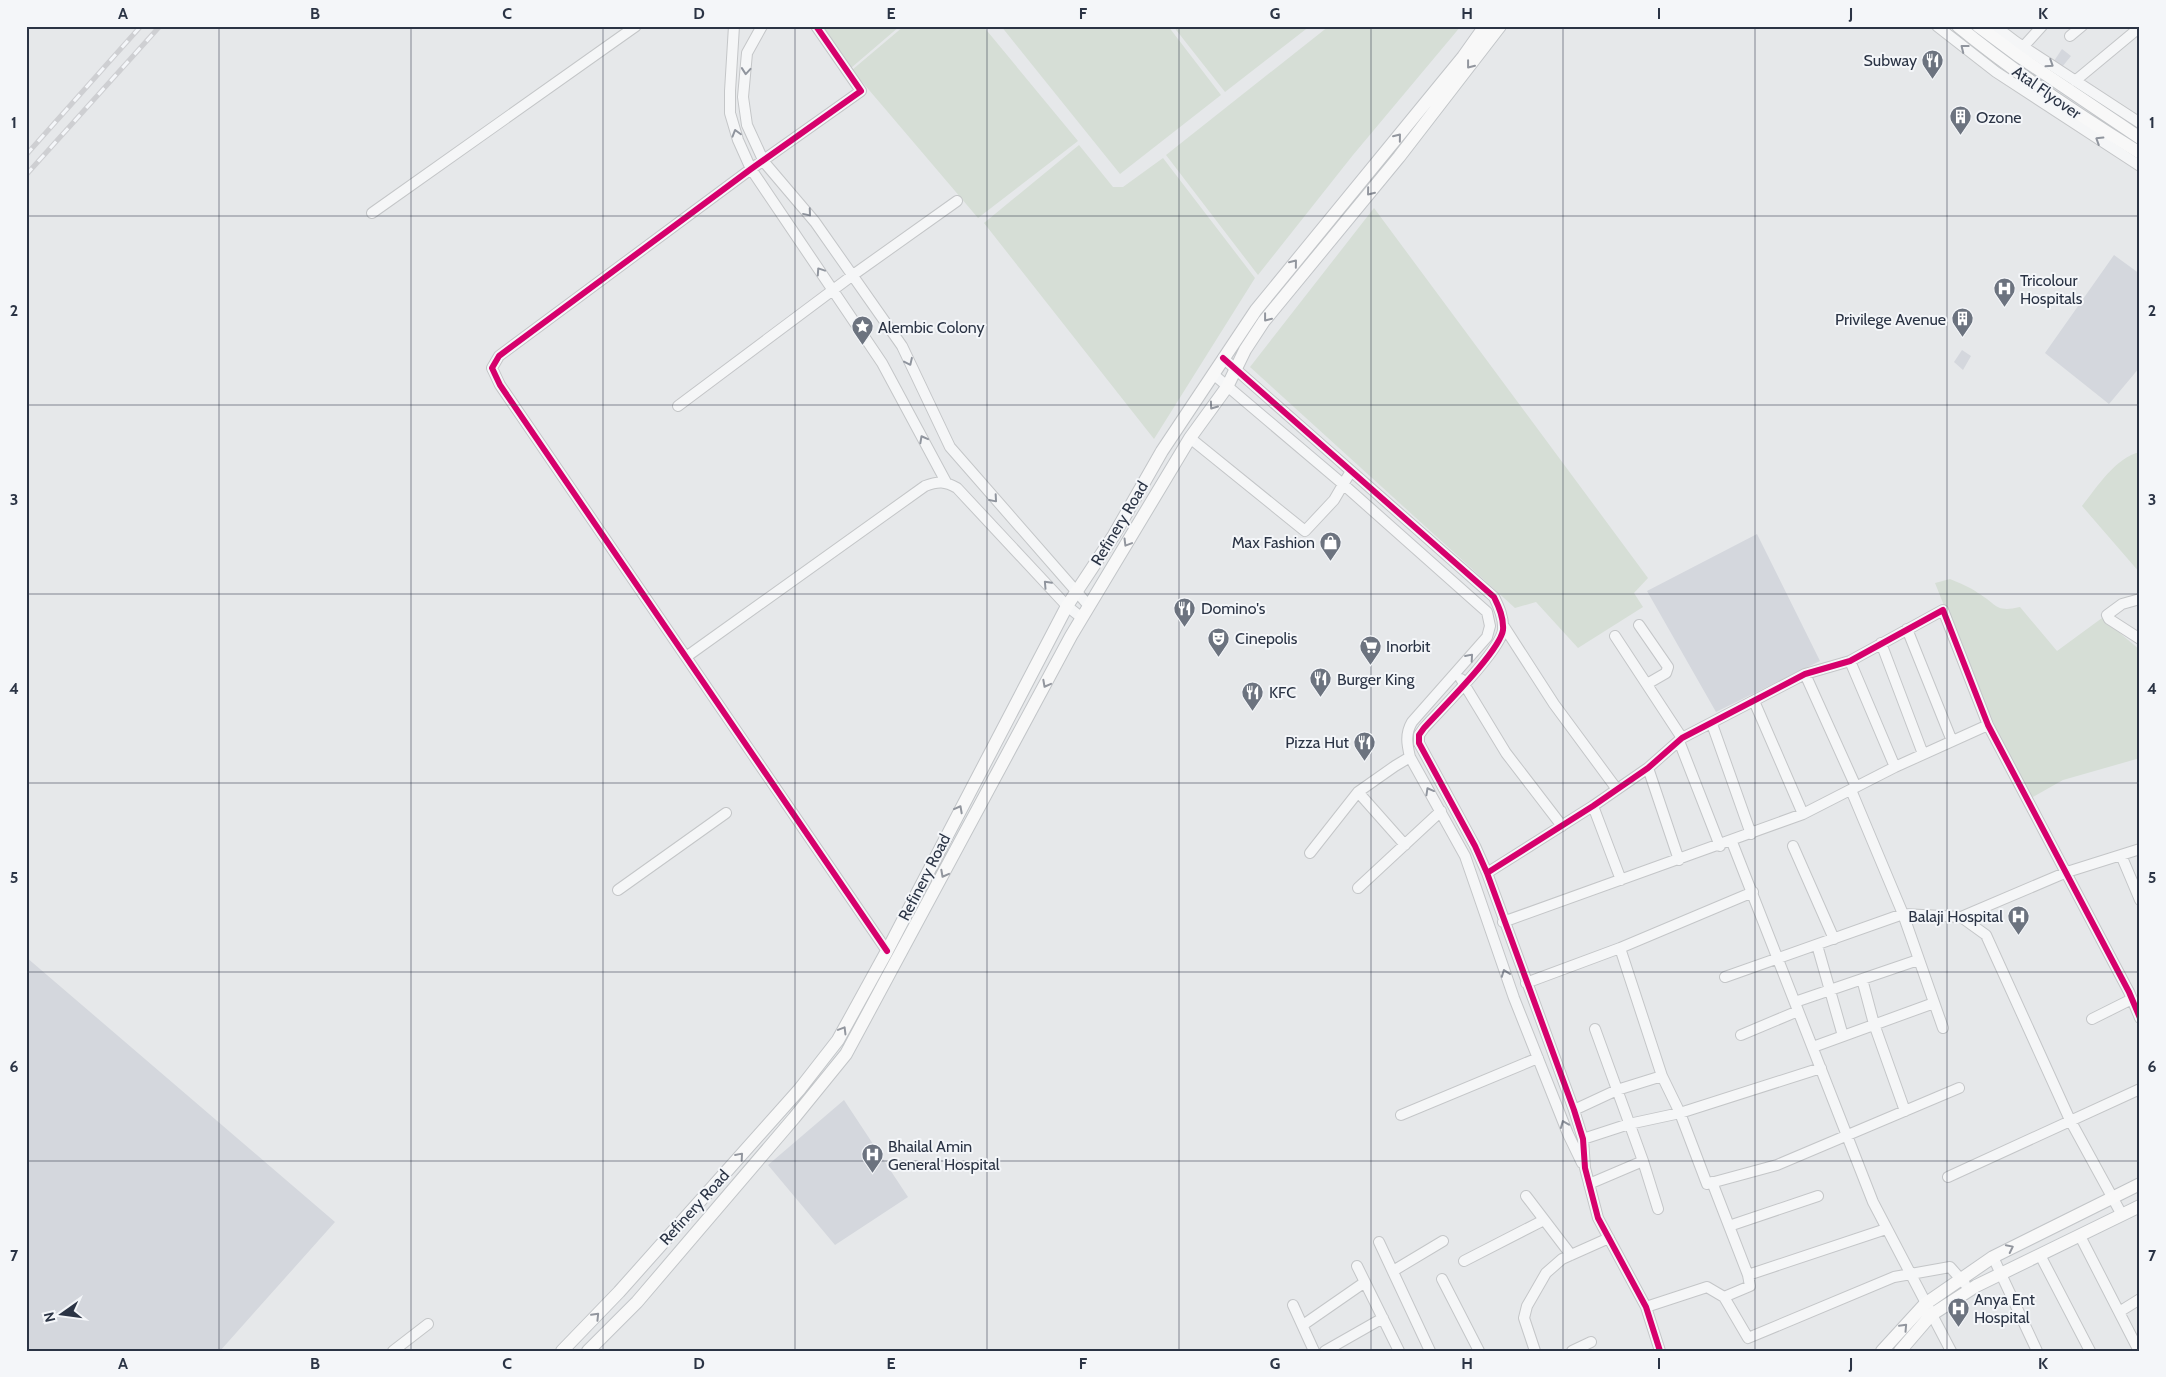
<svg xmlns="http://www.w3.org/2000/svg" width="2166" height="1377" font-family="Cabin,sans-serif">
<rect width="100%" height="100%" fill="#e6e8ea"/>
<path fill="#d4d7dd" d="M2062,49L2071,56L2062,67L2054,61Z
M2114,255L2140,274V367L2109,404L2045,353Z
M1962,350L1971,356L1963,370L1954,362Z
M1757,534L1820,661L1716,712L1647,591Z
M26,957L335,1222L220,1351H26Z
M844,1100L908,1197L835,1245L768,1165Z"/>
<path fill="#d6ded6" d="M822,26H900L851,68Z
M904,26H983L1078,141L978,218L852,70Z
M1001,26H1168L1221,95L1120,174Z
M1173,26H1310L1225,92Z
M1329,26H1461L1353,155L1258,275L1166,155Z
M1079,145L1113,187H1123L1163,158L1255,278L1154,439L984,223Z
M1374,208L1648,578L1634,593L1643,607L1578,648L1536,602L1515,608L1250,367Z
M2140,452V573L2082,506C2097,487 2116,457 2140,452Z
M1950,579C1959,583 1970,587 1978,593C1997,604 1995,613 2020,607L2057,651L2102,618L2140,650V758L2063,780L2031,798L1991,723L1935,583Z"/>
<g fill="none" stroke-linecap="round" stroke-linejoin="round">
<defs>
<path id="minor" d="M734,26L730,91V113L738,140L751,169L882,363L946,482
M762,26L747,53L743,97L747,125L764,162L815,222L902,346L950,447L1089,606
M816,26L861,91L751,169L499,356L492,368L500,385L887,951
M1937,26L1996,72L2140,166
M1995,26L2016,42L2140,123
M2070,36L2082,26
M2023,47L2042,26
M2075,81L2140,27
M372,213L636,26
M1223,358L1494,597C1499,607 1504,618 1503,630C1500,651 1440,710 1424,728L1419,735V743L1475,846L1487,873L1574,1110L1583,1139L1585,1168L1598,1218L1646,1307L1660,1351
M1213,374L1344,485L1487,612L1490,626L1487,637L1412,722C1405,734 1407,744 1410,757L1465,856L1514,998L1568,1134L1582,1163
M678,406L853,275L957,201
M1190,438L1305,531L1334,500L1351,471
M2140,599L2122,604L2107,615L2109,619L2140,639
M1503,625L1554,704L1616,788
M1639,625L1668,667L1666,673L1647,684
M1907,629L1952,741
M1615,636L1682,738
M1881,643L1923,754
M686,657L925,486C938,481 945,481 957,488L1067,606L1082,618
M1850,661L1895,767
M1805,674L1856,787
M1461,679L1506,753L1562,826
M1754,701L1803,814
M1712,724L1751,834
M1679,741L1720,846
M1648,768L1679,860
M1851,790L1903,914L1961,917L1986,935L2070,1120L2122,1215
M1358,792L1405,845
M1593,806L1621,880
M1732,842L1873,1202L1951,1351
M1793,846L1834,939
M1310,853L1358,792L1395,766L1410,757
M2121,855L2140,900
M1487,873L1593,806L1648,768L1682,738L1805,674L1850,661L1943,610L1988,725L2129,992L2140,1018
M1358,888L1441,811
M618,890L726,813
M1961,917L2067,872L2140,849
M1503,922L1803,814L1895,767L1988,725
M1817,945L1843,1036
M1620,948L1662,1076L1680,1113L1707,1184L1777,1165L1959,1088
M1725,977L1903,914L1943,1028
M1862,979L1874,1024L1905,1111
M1526,983L1620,948L1753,892
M1795,1002L1918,960
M2092,1019L2132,999
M1595,1029L1643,1161L1658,1209
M1741,1035L1798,1011
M1813,1047L1934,1003
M1574,1110L1617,1090L1662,1076
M1401,1115L1538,1058
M1583,1139L1629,1124L1680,1113L1821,1068
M1948,1177L2140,1089
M1712,1182L1748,1275L1750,1286L1724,1297
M1589,1184L1643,1161
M1526,1196L1571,1255
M1729,1226L1818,1196
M2080,1236L2139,1351
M1379,1242L1430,1351
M2040,1255L2090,1351
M1993,1257L2037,1351
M1464,1261L1544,1220
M1357,1266L1399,1351
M1393,1271L1443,1241
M1748,1275L1886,1229
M1442,1279L1479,1351
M1293,1305L1314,1351
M1646,1307L1707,1287L1724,1297L1748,1338L1894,1277L1950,1267L1965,1284
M2119,1312L2140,1299
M1303,1325L1365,1282
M393,1351L428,1324
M1325,1351L1383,1318
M1535,1351L1524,1318L1527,1306L1546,1273L1562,1259L1609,1238
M1572,1351L1591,1342"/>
<path id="major" d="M1958,26C2015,73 2077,114 2140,153
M1978,26L2017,55L2140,138
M562,1351L619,1292L799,1090L838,1040L887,951L1067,606L1114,535L1162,451L1256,310L1463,57L1485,26
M588,1351L637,1302L794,1118L846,1054L1071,636L1190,438L1227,387L1245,350L1264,321L1399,157L1500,26
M1882,1351L1925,1304L1993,1257L2140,1184
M1900,1351L1931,1315L1976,1286L2140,1206"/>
</defs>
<use href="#minor" stroke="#c4c6c8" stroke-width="12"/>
<use href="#major" stroke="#c2c5c8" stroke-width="14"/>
<use href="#minor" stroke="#f5f6f7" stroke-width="10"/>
<use href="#major" stroke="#f8f8f8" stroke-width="12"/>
<defs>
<path id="rail" d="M26,155L141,26
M26,175L160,26"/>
</defs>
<use href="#rail" stroke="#cecfd2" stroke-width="5"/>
<use href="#rail" stroke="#f4f6f9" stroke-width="3" stroke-dasharray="9" stroke-linecap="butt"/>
<defs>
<path id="cycleway" d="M816,26L861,91L751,169L499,356L492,368L500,385L887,951
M1223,358L1494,597C1499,607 1504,618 1503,630C1500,651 1440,710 1424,728L1419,735V743L1475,846L1487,873L1574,1110L1583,1139L1585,1168L1598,1218L1646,1307L1660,1351
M1487,873L1593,806L1648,768L1682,738L1805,674L1850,661L1943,610L1988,725L2129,992L2140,1018"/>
</defs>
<use href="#cycleway" stroke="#f4f6f9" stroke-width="9"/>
<use href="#cycleway" stroke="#d6006c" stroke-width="6"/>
</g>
<defs><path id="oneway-chevron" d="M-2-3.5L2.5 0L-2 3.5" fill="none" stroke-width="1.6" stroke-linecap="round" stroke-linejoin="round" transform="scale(1.25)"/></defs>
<g stroke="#90959e">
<use href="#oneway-chevron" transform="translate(1964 48) rotate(-142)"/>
<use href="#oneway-chevron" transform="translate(2050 64) rotate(33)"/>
<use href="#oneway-chevron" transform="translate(746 71) rotate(95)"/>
<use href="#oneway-chevron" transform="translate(736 133) rotate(-106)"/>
<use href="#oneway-chevron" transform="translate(2099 140) rotate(-148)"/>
<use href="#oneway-chevron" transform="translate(808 213) rotate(50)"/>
<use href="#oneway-chevron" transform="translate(820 271) rotate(-124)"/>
<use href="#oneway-chevron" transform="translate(909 362) rotate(65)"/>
<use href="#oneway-chevron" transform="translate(923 439) rotate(-118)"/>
<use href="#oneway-chevron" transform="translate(994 499) rotate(49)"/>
<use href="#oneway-chevron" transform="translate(1047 584) rotate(-133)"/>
<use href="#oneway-chevron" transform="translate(1470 657) rotate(-49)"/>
<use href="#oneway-chevron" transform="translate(1429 791) rotate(-119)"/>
<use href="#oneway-chevron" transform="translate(1505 973) rotate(-110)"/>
<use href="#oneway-chevron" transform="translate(1564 1124) rotate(-112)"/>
</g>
<g stroke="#92969e">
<use href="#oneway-chevron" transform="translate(1470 65) rotate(128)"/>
<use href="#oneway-chevron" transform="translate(1398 137) rotate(-51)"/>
<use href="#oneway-chevron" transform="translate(1370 192) rotate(129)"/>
<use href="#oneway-chevron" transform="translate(1294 263) rotate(-51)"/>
<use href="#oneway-chevron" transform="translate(1267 318) rotate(128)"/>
<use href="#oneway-chevron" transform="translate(1213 406) rotate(126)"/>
<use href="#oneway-chevron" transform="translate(1127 543) rotate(121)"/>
<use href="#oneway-chevron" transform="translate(1046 684) rotate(118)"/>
<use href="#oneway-chevron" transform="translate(959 809) rotate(-62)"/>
<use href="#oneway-chevron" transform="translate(944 874) rotate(118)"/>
<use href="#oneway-chevron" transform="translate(843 1030) rotate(-59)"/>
<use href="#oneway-chevron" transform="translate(740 1156) rotate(-49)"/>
<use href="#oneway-chevron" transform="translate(2010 1248) rotate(-26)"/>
<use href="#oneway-chevron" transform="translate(596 1316) rotate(-46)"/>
<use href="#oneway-chevron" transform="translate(1904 1327) rotate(-47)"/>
</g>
<path fill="none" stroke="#2b3445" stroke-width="1" stroke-opacity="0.55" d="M219,26V1351M411,26V1351M603,26V1351M795,26V1351M987,26V1351M1179,26V1351M1371,26V1351M1563,26V1351M1755,26V1351M1947,26V1351M26,216H2140M26,405H2140M26,594H2140M26,783H2140M26,972H2140M26,1161H2140"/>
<defs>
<symbol id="restaurant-pin" viewBox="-11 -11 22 30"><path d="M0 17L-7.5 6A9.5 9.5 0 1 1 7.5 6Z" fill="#6c737f" stroke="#f4f6f9"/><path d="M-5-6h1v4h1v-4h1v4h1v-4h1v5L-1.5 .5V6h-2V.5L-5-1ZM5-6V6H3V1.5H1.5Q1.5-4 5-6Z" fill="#fff"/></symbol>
<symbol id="building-pin" viewBox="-11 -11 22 30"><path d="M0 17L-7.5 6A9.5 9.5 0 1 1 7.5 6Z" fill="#6c737f" stroke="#f4f6f9"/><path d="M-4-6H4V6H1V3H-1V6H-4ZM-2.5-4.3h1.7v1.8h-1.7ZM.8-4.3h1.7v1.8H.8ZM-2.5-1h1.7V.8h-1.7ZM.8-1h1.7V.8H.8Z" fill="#fff"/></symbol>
<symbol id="hospital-pin" viewBox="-11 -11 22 30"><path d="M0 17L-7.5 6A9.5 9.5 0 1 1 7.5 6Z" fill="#6c737f" stroke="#f4f6f9"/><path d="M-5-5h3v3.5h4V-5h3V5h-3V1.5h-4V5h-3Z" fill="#fff"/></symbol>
<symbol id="sight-pin" viewBox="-11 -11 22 30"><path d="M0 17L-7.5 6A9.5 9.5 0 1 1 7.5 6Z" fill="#6c737f" stroke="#f4f6f9"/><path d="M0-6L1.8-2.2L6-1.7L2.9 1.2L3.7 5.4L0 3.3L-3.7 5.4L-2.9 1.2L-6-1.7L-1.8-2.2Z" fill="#fff"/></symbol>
<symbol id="shop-pin" viewBox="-11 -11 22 30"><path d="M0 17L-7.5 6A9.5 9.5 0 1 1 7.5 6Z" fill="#6c737f" stroke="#f4f6f9"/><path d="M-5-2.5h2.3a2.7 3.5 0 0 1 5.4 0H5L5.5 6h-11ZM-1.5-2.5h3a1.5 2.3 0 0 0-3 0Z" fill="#fff"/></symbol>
<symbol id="theatre-pin" viewBox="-11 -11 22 30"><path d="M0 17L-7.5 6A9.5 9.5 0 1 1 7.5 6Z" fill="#6c737f" stroke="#f4f6f9"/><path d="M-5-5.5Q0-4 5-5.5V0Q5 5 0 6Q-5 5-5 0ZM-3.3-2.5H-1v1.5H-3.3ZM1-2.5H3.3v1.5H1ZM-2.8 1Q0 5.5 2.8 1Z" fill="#fff"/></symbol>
<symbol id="supermarket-pin" viewBox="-11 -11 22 30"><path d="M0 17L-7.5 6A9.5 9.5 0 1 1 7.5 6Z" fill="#6c737f" stroke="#f4f6f9"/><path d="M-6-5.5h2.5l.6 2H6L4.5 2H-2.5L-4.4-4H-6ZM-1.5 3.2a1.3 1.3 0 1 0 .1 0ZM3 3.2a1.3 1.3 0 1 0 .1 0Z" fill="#fff"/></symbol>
</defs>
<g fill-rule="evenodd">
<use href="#restaurant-pin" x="1920" y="48" width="25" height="34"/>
<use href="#building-pin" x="1948" y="104" width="25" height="34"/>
<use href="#hospital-pin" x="1992" y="276" width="25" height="34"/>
<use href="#building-pin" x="1950" y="306" width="25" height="34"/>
<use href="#sight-pin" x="850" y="314" width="25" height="34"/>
<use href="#shop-pin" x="1318" y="530" width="25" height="34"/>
<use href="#restaurant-pin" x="1172" y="596" width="25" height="34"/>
<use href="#theatre-pin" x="1206" y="626" width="25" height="34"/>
<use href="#supermarket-pin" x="1358" y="634" width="25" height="34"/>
<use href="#restaurant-pin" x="1308" y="666" width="25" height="34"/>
<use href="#restaurant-pin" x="1240" y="680" width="25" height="34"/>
<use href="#restaurant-pin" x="1352" y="730" width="25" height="34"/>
<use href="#hospital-pin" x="2006" y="904" width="25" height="34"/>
<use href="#hospital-pin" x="860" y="1142" width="25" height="34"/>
<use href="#hospital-pin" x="1946" y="1296" width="25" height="34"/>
</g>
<g text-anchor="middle" stroke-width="4" stroke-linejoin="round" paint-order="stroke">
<g font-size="16" fill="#2b3445" stroke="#f4f6f9" text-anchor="start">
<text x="1917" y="66" text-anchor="end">Subway</text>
<text x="1976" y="123">Ozone</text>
<text x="2020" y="286">Tricolour<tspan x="2020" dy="18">Hospitals</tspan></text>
<text x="1946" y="325" text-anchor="end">Privilege Avenue</text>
<text x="878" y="333">Alembic Colony</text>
<text x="1315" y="548" text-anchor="end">Max Fashion</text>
<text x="1201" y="614">Domino's</text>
<text x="1235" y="644">Cinepolis</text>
<text x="1386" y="652">Inorbit</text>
<text x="1337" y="685">Burger King</text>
<text x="1269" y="698">KFC</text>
<text x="1349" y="748" text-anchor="end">Pizza Hut</text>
<text x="2003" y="922" text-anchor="end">Balaji Hospital</text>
<text x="888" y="1152">Bhailal Amin<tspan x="888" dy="18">General Hospital</tspan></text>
<text x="1974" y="1305">Anya Ent<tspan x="1974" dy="18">Hospital</tspan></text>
</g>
<g font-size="16" fill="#2b3445" stroke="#f4f6f9">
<text transform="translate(2047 92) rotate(35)" y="6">Atal Flyover</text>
<text transform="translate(1119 523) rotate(-59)" y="6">Refinery Road</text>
<text transform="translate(924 877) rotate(-63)" y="6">Refinery Road</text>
<text transform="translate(694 1207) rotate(-48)" y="6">Refinery Road</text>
</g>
</g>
<rect width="2166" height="1377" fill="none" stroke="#f4f6f9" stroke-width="55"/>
<g transform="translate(62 1314) rotate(256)" stroke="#f4f6f9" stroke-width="4" paint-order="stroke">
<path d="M0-4L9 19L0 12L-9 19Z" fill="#2b3445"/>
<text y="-8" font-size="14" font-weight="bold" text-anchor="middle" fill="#2b3445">N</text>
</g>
<rect x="28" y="28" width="2110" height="1322" fill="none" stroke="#2b3445" stroke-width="2"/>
<g font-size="16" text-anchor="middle" font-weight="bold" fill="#2b3445">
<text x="123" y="19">A</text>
<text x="315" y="19">B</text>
<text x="507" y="19">C</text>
<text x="699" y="19">D</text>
<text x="891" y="19">E</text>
<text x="1083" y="19">F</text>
<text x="1275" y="19">G</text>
<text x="1467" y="19">H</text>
<text x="1659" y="19">I</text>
<text x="1851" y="19">J</text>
<text x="2043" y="19">K</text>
<text x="14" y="128">1</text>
<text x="2152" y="128">1</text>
<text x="14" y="316">2</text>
<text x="2152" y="316">2</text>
<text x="14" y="505">3</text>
<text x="2152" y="505">3</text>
<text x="14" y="694">4</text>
<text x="2152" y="694">4</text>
<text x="14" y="883">5</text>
<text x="2152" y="883">5</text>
<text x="14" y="1072">6</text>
<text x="2152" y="1072">6</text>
<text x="14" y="1261">7</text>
<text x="2152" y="1261">7</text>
<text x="123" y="1369">A</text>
<text x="315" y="1369">B</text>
<text x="507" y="1369">C</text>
<text x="699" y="1369">D</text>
<text x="891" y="1369">E</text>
<text x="1083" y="1369">F</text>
<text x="1275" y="1369">G</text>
<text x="1467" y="1369">H</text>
<text x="1659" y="1369">I</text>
<text x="1851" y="1369">J</text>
<text x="2043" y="1369">K</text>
</g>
</svg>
